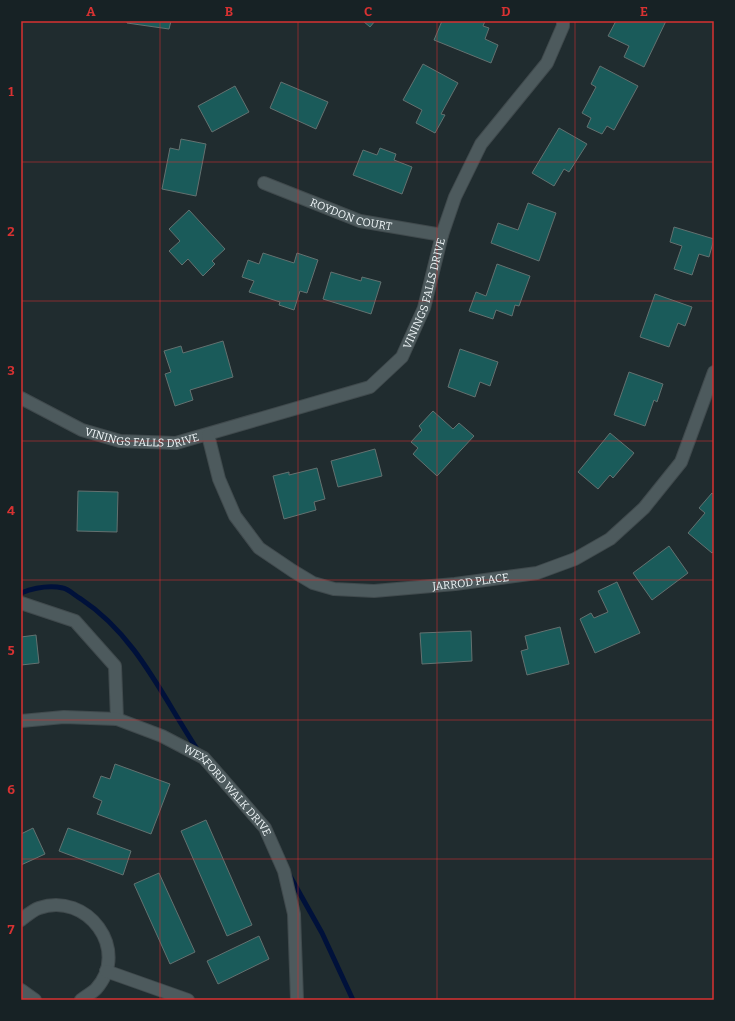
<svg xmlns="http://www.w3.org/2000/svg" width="735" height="1021" font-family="Bitter,serif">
<rect width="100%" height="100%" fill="#202c2f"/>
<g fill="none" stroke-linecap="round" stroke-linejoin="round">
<path stroke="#00113a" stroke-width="5" d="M21,593C34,588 48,585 63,588C69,589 75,596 81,599C137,636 163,698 199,752
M290,876L322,933L353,1000"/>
</g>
<path fill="#1a5b5a" stroke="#637170" d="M127,21H171L169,29L127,23Z
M363,21H375L370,27Z
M442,21H485L483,26L489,28L485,39L498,45L491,63L434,40Z
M616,21H666L644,67L624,57L629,46L608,36Z
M423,64L458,83L441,114L445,115L435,133L416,123L422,110L403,100Z
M600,66L638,86L614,130L607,126L602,134L587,127L591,118L582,113L596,87L591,84Z
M281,82L328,102L316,129L270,108Z
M235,86L249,112L212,132L198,106Z
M559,128L587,144L569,172L564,169L554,186L532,173Z
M181,139L206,144L196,196L162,189L170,148L179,150Z
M380,148L396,154L394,160L412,167L402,194L353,175L363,150L377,155Z
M528,203L556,213L539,261L491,243L498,223L518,230Z
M189,210L225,249L212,261L215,264L203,276L188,259L182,265L169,251L180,241L169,229Z
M674,227L714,239L709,257L699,254L692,275L674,269L682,246L670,242Z
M263,253L294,263L297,253L318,260L307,293L300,291L294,310L279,305L280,302L249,292L254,281L242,277L248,260L259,264Z
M497,264L530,276L519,306L515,305L512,316L496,310L493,319L469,311L476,292L486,296Z
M331,272L361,281L362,277L381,282L371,314L323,299Z
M655,294L692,307L685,326L678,323L669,347L640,337Z
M223,341L233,377L190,390L193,400L175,406L165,374L171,372L164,351L181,346L183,353Z
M460,349L498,362L490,386L480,382L475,397L448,387Z
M629,372L663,384L657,402L654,400L645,426L614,415Z
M433,411L453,429L459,423L474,436L437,476L413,454L418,448L411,442L422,430L419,426Z
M610,433L634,453L613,478L610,475L598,489L578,472Z
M375,449L382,476L338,487L331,461Z
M317,468L325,499L314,502L316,510L284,519L273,476L289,472V475Z
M78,491L118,492L117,532L77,531Z
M712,493L714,495V551L712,553L688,533L705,513L699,508Z
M669,546L688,573L652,600L633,573Z
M617,582L640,633L595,653L580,619L591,613L594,618L608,612L598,591Z
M560,627L569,664L527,675L521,651L528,649L525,636Z
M471,631L472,661L422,664L420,633Z
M36,635L39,663L21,665V637Z
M115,764L170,784L151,834L97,814L102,801L93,797L101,776L110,779Z
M206,820L252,925L227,936L181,831Z
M33,828L45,854L21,865V834Z
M68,828L131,851L123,875L59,851Z
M159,873L195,952L170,964L134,884Z
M259,936L269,959L218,984L207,961Z"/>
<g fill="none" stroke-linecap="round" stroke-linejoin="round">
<defs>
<g id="minor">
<path id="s1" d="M264,183L360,221L442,235"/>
<path id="s2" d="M21,398L82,430L120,441L176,443L370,387L402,357L424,308L442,235L455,197L481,144L547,63L563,26V21"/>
<path id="s3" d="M208,435L219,479L235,516L259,548L293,571L313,583L334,589L374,591L455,584L537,573L575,559L610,539L644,508L681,462L714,372"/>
<path d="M21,603L75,621L115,666L117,719"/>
<path id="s4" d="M21,721L64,717L117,719L162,736L204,758L265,828L284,871L294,914L297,1000"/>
<path d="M21,920C26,916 33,910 39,908C87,891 131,950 96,989C92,993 86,996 81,1000"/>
<path d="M106,971L188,1000"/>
<path d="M21,990L35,1000"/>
</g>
</defs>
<use href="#minor" stroke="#404a4d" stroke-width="14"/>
<use href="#minor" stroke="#4d5a5d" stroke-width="12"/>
</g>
<path fill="none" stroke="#d73232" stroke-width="1" stroke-opacity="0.55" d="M160,21V1000M298,21V1000M437,21V1000M575,21V1000M21,162H714M21,301H714M21,441H714M21,580H714M21,720H714M21,859H714"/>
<g text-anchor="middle" stroke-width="3" stroke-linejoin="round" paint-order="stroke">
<g font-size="11" fill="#eef5f7" stroke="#172225">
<text dy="4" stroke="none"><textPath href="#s1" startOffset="93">ROYDON COURT</textPath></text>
<text dy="4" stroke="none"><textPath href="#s2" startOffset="478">VININGS FALLS DRIVE</textPath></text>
<text dy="4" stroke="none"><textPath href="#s2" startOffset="130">VININGS FALLS DRIVE</textPath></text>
<text dy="4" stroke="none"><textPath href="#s3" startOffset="349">JARROD PLACE</textPath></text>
<text dy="4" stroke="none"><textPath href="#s4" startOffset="231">WEXFORD WALK DRIVE</textPath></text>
</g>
</g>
<rect width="735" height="1021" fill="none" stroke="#172225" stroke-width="44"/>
<rect x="22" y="22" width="691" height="977" fill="none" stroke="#d73232" stroke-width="1.5"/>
<g font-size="13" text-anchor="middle" font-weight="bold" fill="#d73232">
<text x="91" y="16">A</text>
<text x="229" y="16">B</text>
<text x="368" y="16">C</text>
<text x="506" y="16">D</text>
<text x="644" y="16">E</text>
<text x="11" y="96">1</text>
<text x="11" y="236">2</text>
<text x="11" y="375">3</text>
<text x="11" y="515">4</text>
<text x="11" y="655">5</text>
<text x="11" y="794">6</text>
<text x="11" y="934">7</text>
</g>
</svg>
